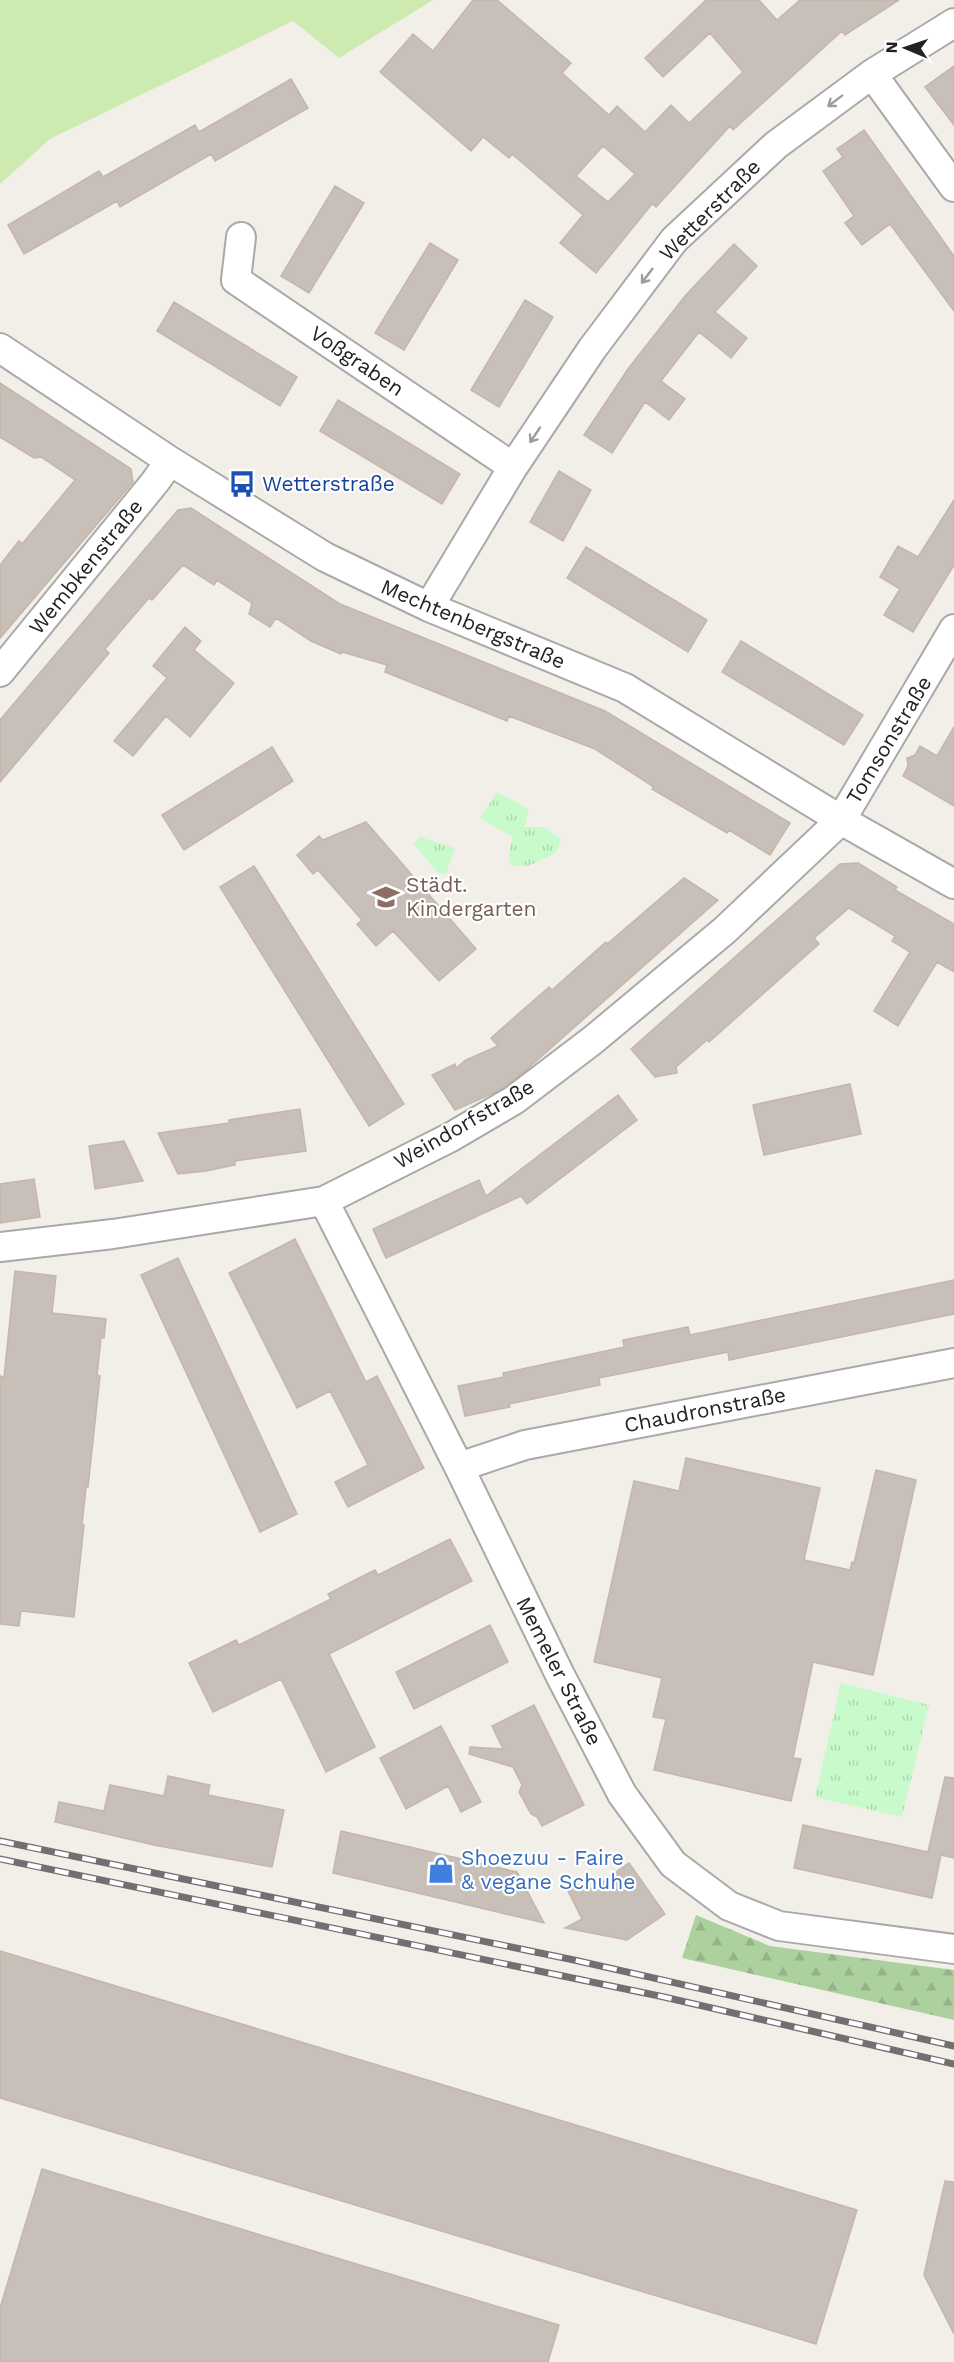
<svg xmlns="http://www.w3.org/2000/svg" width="954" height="2362" font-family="'Work Sans',sans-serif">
<defs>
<pattern id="forest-firs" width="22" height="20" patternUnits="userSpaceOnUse" patternTransform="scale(1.5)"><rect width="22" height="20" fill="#add19e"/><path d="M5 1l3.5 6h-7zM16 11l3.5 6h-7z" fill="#95b388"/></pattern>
<pattern id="park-tufts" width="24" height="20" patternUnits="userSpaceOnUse" patternTransform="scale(1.5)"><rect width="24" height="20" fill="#c8facc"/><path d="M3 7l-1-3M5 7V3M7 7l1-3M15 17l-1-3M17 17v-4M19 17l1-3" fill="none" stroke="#acd6af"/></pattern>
</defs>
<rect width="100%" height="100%" fill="#f2efe9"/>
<path fill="#cdebb0" d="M0,0H433L339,58L293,21L50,139L0,184Z"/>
<path fill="url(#forest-firs)" d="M696,1915L770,1946L954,1970V2020L682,1958Z"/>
<path fill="url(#park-tufts)" d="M497,792L529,809L525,827H544L561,839L556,853L528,866H511L509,856L512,837L480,818Z
M420,837L455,848L446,874L438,873L413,843Z
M841,1683L929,1705L902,1817L815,1797Z"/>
<path fill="#c7bfb8" stroke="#c4b6ab" stroke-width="1.5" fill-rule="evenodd" d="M473,0H497L571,63L562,73L609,115L617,106L645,132L671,105L689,123L743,72L710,33L663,77L645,58L706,0H759L777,20L800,0H899L845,35L842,31L733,130L730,126L656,207L652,204L596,273L560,243L583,215L512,154L509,158L483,137L471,151L380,72L413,34L433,51ZM603,146L635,174L608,202L576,176Z
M954,66V125L925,87Z
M291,79L308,108L215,161L211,154L120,207L117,201L24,254L8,225L99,171L103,177L195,125L199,132Z
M864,130L954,256V311L890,224L862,245L845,223L854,216L823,171L843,157L837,149Z
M335,186L364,203L309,293L281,276Z
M430,243L458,260L404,350L375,333Z
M734,244L757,266L715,312L747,338L731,358L699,332L661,381L685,399L669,420L645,402L612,453L584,435L628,369L685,296Z
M525,300L553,317L499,407L471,390Z
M174,302L297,377L280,406L157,331Z
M0,383L131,469L133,482L0,638V565L19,541L22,544L75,480L41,457L34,458L0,437Z
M338,400L460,474L442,504L320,431Z
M559,471L591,490L563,541L530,522Z
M954,500V565L913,632L884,615L900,589L880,577L898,546L918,557Z
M191,508L340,604L605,711L790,823L770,855L729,830L727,833L652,789L654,787L595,749L509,716L507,721L385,672L387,665L342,652L341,654L311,641L276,618L270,627L249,614L252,603L217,580L214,585L183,565L152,600L149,598L105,649L109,653L0,782V720L178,510Z
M586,547L707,620L688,652L567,578Z
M185,627L201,641L194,650L234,683L190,737L166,716L133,756L114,741L167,678L153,666Z
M741,641L863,715L844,745L722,672Z
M954,727V806L903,776L908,766L907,758L915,755L920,746L937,756Z
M272,747L293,781L184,850L162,815Z
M366,822L476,949L439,981L393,931L376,946L357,924L362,920L318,870L313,874L297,855L319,836L323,840Z
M858,863L897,887L895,890L954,924V972L937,962L898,1026L874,1011L910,952L892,941L895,936L849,908L814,938L819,944L709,1042L707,1040L676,1067L677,1073L655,1077L631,1049L840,864Z
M254,866L404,1104L369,1126L220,887Z
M684,878L718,900L525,1071L498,1091L455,1110L432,1075L455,1064L456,1068L466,1060L498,1046L491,1038L549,987L552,990L606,942L607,944Z
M850,1084L861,1134L764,1155L753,1105Z
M618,1095L637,1120L527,1204L521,1196L386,1258L373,1229L479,1180L486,1196Z
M300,1109L306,1151L235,1161V1165L206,1171L178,1174L158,1133L229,1123V1120Z
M124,1141L143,1181L95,1189L89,1146Z
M34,1179L40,1217L0,1223V1184Z
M295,1239L366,1382L377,1376L424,1468L348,1507L335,1482L368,1465L330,1391L297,1408L229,1273Z
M178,1258L297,1514L260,1532L141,1275Z
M15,1271L56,1276L52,1313L106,1319L104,1338H101L97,1375L100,1376L88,1487H86L82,1525H84L74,1617L21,1611L19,1626L0,1624V1376L4,1377Z
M954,1280V1314L729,1360L728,1352L599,1378L600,1385L509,1404L510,1407L465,1416L458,1386L504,1377L503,1373L624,1347L623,1340L688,1327L690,1335Z
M686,1458L820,1488L804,1560L850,1570L852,1562L854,1563L876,1470L916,1480L873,1675L813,1662L793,1758L801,1759L791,1801L654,1770L666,1719L653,1717L662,1678L594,1662L634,1481L679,1491Z
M450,1539L472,1581L329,1654L375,1747L326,1772L281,1679L213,1712L189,1663L236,1640L239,1645L331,1599L328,1594L357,1579L375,1570L378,1575Z
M490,1625L508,1662L414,1709L396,1672Z
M534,1705L584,1805L542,1826L537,1817L531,1814L519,1792L522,1785L513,1767L469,1754L470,1747L503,1749L492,1726Z
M441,1726L481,1802L461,1812L448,1786L406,1809L380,1758Z
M168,1776L210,1785L208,1795L284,1810L272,1867L154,1845L55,1822L59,1802L104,1811L110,1785L164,1796Z
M945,1777L954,1778V1858L941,1855L932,1898L794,1868L803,1825L928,1852Z
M341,1831L517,1872L544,1923L333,1873Z
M629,1863L665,1914L627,1940L565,1928L582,1919L564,1883L591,1889Z
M0,1951L857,2210L816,2344L0,2098Z
M42,2169L559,2325L548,2362H0V2308Z
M945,2181L954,2182V2334L924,2275Z"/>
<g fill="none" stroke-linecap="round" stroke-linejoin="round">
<defs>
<path id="minor" d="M872,74L954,187
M241,237L236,280L513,467
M0,348L170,461L325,557L429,607L625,688L841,820L954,884
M429,607L513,467L592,349L674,240L776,145L872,74L954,23
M0,672L155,482L170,461
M324,1201L459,1467L560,1675L622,1794L673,1864L729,1906L779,1926L954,1949
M0,1247L113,1234L324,1201L451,1137L514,1100L593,1040L725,930L841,820L954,629
M459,1467L525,1445L954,1363"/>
</defs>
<use href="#minor" stroke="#a9a9a9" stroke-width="32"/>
<use href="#minor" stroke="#fff" stroke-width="28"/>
<defs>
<path id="rail" d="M0,1841L574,1960L954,2046
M0,1859L664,1997L954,2064"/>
</defs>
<use href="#rail" stroke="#707070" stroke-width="7"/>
<use href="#rail" stroke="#fff" stroke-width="4.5" stroke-dasharray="14" stroke-linecap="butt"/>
</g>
<defs><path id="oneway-shaft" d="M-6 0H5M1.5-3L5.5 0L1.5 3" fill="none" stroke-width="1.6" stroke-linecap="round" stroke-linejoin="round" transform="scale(1.5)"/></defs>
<g stroke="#9c9c9c">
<use href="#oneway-shaft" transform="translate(835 101) rotate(143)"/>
<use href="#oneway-shaft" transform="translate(647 276) rotate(127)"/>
<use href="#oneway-shaft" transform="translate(535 435) rotate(124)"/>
</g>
<defs>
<symbol id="bus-bare" viewBox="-9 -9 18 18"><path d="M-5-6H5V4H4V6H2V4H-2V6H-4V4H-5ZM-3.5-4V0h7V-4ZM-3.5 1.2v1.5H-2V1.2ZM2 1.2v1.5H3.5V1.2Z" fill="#1a4fb4" stroke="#fff" stroke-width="2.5" paint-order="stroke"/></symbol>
<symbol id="school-bare" viewBox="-9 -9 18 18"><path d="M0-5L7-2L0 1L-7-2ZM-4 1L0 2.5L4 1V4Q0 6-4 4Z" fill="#8d6e63" stroke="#fff" stroke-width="2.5" paint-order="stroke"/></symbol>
<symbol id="shop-bare" viewBox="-9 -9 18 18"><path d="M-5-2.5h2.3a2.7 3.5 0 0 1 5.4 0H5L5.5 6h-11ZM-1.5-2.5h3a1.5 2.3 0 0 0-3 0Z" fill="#3f7fe0" stroke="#fff" stroke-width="2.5" paint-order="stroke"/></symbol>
</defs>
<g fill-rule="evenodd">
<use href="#bus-bare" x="223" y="465" width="38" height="38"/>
<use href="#school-bare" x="367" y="878" width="38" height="38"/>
<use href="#shop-bare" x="422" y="1851" width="38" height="38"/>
</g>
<g text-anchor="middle" stroke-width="4.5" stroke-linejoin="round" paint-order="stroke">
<g font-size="21" fill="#222" stroke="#fff">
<text transform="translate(710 210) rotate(-45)" y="7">Wetterstraße</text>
<text transform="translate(357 361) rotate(34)" y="7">Voßgraben</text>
<text transform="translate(86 567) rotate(-51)" y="7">Wembkenstraße</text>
<text transform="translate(473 624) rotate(23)" y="7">Mechtenbergstraße</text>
<text transform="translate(889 740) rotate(-59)" y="7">Tomsonstraße</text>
<text transform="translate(464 1124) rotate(-30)" y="7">Weindorfstraße</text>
<text transform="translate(705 1410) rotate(-11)" y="7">Chaudronstraße</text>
<text transform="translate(559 1671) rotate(63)" y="7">Memeler Straße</text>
</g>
<g font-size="21" fill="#164399" stroke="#fff" text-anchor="start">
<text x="262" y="491">Wetterstraße</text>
</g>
<g font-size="21" fill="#785e54" stroke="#fff" text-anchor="start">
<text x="406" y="892">Städt.<tspan x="406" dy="24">Kindergarten</tspan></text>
</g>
<g font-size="21" fill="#366cbe" stroke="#fff" text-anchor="start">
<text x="461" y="1865">Shoezuu - Faire<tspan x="461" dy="24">&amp; vegane Schuhe</tspan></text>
</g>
</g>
<g transform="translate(906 48) rotate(272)" stroke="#ffffff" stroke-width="4.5" paint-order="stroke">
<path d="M0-4.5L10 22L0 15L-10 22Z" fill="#222222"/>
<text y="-9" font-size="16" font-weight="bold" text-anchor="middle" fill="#222222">N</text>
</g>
</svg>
